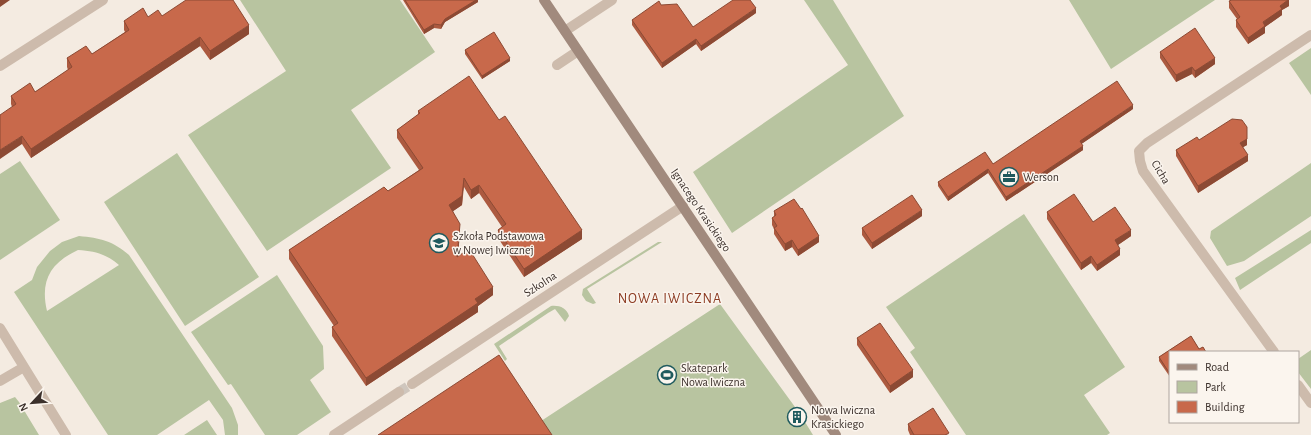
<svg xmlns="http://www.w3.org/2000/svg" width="1311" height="435" font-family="'Alegreya Sans',sans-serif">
<rect width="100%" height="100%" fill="#f4ebe1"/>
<path fill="#b8c4a0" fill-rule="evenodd" d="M240,0H400L435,52L351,110L391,168L267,251L188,135L286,71Z
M804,0H833L904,116L732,233L693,172L848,65Z
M1069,0H1215L1111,69Z
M1311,48V95L1289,63Z
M177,153L259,277L185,326L104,202Z
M20,161L60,220L0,260V174Z
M1311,163V216L1244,261L1227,266L1210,238L1211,231Z
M1024,214L1125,367L1084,395L1110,433L1107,435H966L910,352L915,348L886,307Z
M1311,230V243L1240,290L1235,278Z
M79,236C100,238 113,241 129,255L232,408L238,425V435H225L223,420L209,400L157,435H108L14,292L32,280L37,267L50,251L62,242ZM78,250C95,251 106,254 119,265L47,311C40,281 50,263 78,250Z
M658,242H662L587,289L596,303L593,304L586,301L582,295L583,289Z
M277,275L323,346L324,369L310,380L331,412L297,435H265L231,384L228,385L191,332Z
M720,304L795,407L788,413L798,427L805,422L813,435H546L538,423Z
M551,306C559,305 567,308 569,316L565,322L555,309L548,313L499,346L507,359L505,361L494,344Z
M1311,350V389L1298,372V359Z
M15,397L19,402L39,435H0V403Z
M207,420L217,435H184Z"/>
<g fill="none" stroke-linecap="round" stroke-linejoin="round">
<path stroke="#cfc6bd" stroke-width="10" stroke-dasharray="10 5" stroke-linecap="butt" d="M399,392L412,384"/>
<path stroke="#cdbbac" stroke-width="10" d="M557,65L578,51
M0,66L103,0"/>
<path stroke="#cdbbac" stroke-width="10" d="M565,31L612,0
M0,328L66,435
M1274,352L1143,171L1140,161L1139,151L1147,143L1311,35
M0,381L24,367
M412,384L683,206
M1298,385L1311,403
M334,435L399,392"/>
<path stroke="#a18a7d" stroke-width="10" d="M544,0L836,435"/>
</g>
<path fill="#ac5a40" d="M403,0H478V2L445,22L441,29L434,28L424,34Z
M1289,0V6L1282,10V15L1265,27V33L1248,44L1236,27V20L1237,19L1229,8V1Z
M661,5L693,27L756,13L701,51L696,44L662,68L632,25V20Z
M162,16L249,34L210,60L200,46L31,158L22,144L12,107L11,104V96L35,92L68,70L67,67V58L92,54L125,32L124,30V21L148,17Z
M465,50L510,61L482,79L465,54Z
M1160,52L1215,64L1195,78L1192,74L1176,82L1160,58Z
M1133,109L1081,144L1083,150L1006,201L988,173L948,201L938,186V182L993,164Z
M418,111L499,120L582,239L524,277L498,238V230L502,227L479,193L471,199L464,187L462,205L453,211L460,232L458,257L493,295L478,306V312L366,386L332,336V327L334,326L289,259V250L388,191L419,170L397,138V130L418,115Z
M1199,140L1247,145L1243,147L1248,161L1198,193L1176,156V150Z
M774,211L819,242L798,256L792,247L785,251L774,234V229L772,225V218L774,217Z
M1047,212L1093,222L1131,236L1118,245L1120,255L1097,271L1091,263L1081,270L1047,219Z
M922,216L872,249L862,235V228Z
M1191,336L1199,349L1203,347L1206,352H1170V377L1159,361V357Z
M857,338L913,377L890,393L857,345Z
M908,424L949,435H910L908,430Z"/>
<path fill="#8c4a34" d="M0,0H10L0,7Z
M476,0H478V2L445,22L441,29V25L445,19Z
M1288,0H1289V6L1282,10V15L1265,27V33L1248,44V38L1280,6Z
M756,8V13L701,51V46Z
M434,24V28L424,34V30Z
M249,25V34L210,60V51Z
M200,37V46L31,158V149Z
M696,39V44L662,68V63Z
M510,58V61L482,79V76Z
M1215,58V64L1195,78V71Z
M1192,67V74L1176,82V75Z
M1133,105V109L1080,145V141Z
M1247,127V145L1240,149V143Z
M22,136V144L0,159V150Z
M1083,146V150L1006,201V197Z
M1248,155V161L1198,193V186Z
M988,169V173L948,201V197Z
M464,178L462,205L449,214V205Z
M479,185V193L471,199V190Z
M922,210V216L872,249V243Z
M460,224V232L457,266V257Z
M582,230V239L524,277V269Z
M1131,230V236L1115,247V240Z
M819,236V242L798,256V250Z
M792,240V247L785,251V244Z
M1120,249V255L1097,271V265Z
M1091,256V263L1081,270V263Z
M493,287V295L478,306V312L366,386V378L475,299Z
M913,370V377L890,393V386Z"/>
<path fill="#c8694b" stroke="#8c4a34" d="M186,0H233L249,25L210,51L200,37L31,149L22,136L0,150V115L16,104L11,96L30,83L35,92L72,67L67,58L86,46L92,54L129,30L124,21L143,8L148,17L158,10L162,16Z
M405,0H476L445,19L441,25L434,24L424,30Z
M733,0H750L756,8L701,46L696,39L662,63L632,20L659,1L661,5L677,4L693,27Z
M1232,0H1288L1280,6L1282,9L1263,22L1265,26L1248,38L1236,20L1240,17L1229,1Z
M1195,28L1215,58L1195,71L1192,67L1176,75L1160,52Z
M494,32L510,58L482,76L465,50Z
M469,76L499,120L505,116L582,230L524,269L498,230L506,224L479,185L471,190L464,178L462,196L449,205L460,224L457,257L469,249L493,287L475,299L478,303L366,378L332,327L338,323L289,250L384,187L388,191L423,168L397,130L420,113L418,111Z
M1117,81L1133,105L1080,141L1083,146L1006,197L988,169L948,197L938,182L985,152L993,164Z
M1232,119L1242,120L1247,127V139L1240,143L1248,155L1198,186L1176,150L1197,137L1199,140Z
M1074,194L1093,222L1115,207L1131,230L1115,240L1120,249L1097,265L1091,256L1081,263L1047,212Z
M912,195L922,210L872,243L862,228Z
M794,199L801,209L802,208L819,236L798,250L792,240L785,244L774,228L777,226L772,218L776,215L774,211Z
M880,323L913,370L890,386L857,338Z
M1191,336L1199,349L1203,347L1206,352H1170V374L1159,357Z
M499,355L552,435H378Z
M933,408L949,433L945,435H914L908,424Z"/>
<defs>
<symbol id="office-ring" viewBox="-11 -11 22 22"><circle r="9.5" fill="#fbf5ee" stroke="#1f5a5e" stroke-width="1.5"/><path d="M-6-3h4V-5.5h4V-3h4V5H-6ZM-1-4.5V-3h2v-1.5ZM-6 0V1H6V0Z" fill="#1f5a5e"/></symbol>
<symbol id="school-ring" viewBox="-11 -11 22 22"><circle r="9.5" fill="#fbf5ee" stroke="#1f5a5e" stroke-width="1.5"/><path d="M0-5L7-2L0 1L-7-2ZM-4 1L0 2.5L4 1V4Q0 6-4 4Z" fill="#1f5a5e"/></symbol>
<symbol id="stadium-ring" viewBox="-11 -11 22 22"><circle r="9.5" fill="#fbf5ee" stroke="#1f5a5e" stroke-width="1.5"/><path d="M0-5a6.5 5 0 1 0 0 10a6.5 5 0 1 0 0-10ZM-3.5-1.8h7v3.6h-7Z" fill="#1f5a5e"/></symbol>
<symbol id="building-ring" viewBox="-11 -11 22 22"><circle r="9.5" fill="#fbf5ee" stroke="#1f5a5e" stroke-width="1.5"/><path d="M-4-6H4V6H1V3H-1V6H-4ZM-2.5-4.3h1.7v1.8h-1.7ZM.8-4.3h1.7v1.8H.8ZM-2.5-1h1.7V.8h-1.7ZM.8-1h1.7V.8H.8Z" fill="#1f5a5e"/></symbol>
</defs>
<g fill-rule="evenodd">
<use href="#office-ring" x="998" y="166" width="22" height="22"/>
<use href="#school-ring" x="428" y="232" width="22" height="22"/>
<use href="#stadium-ring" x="656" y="364" width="22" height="22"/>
<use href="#building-ring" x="786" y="406" width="22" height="22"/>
</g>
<g text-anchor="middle" stroke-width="3" stroke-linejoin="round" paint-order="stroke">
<g font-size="12" fill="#3b302b" stroke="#fbf5ee">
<text transform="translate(1161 172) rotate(59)" y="4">Cicha</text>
<text transform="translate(701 210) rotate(56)" y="4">Ignacego Krasickiego</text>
<text transform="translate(540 284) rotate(-33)" y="4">Szkolna</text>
</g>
<g font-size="12" fill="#3b302b" stroke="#fbf5ee" text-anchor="start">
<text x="1023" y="181">Werson</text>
<text x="453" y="240">Szkoła Podstawowa<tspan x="453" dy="14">w Nowej Iwicznej</tspan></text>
<text x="681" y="372">Skatepark<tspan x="681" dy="14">Nowa Iwiczna</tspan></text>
<text x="811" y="414">Nowa Iwiczna<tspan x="811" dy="14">Krasickiego</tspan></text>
</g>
<g font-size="14" letter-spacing="1" fill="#8c3b22" stroke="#fbf5ee">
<text x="670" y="303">NOWA IWICZNA</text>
</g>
</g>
<rect x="1169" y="351" width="130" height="72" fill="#fbf5ee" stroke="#aea6a0"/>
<rect x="1177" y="364" width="20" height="6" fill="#a18a7d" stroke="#aea6a0"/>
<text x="1205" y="371" font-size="12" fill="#3b302b">Road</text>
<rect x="1177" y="381" width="20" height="12" fill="#b8c4a0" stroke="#aea6a0"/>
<text x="1205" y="391" font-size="12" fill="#3b302b">Park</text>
<rect x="1177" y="401" width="20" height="12" fill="#c8694b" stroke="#aea6a0"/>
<text x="1205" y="411" font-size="12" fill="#3b302b">Building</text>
<g transform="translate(32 403) rotate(244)" stroke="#fbf5ee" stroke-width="3" paint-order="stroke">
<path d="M0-3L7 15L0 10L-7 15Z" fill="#3b302b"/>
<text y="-6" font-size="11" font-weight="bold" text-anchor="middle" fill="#3b302b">N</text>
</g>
</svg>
